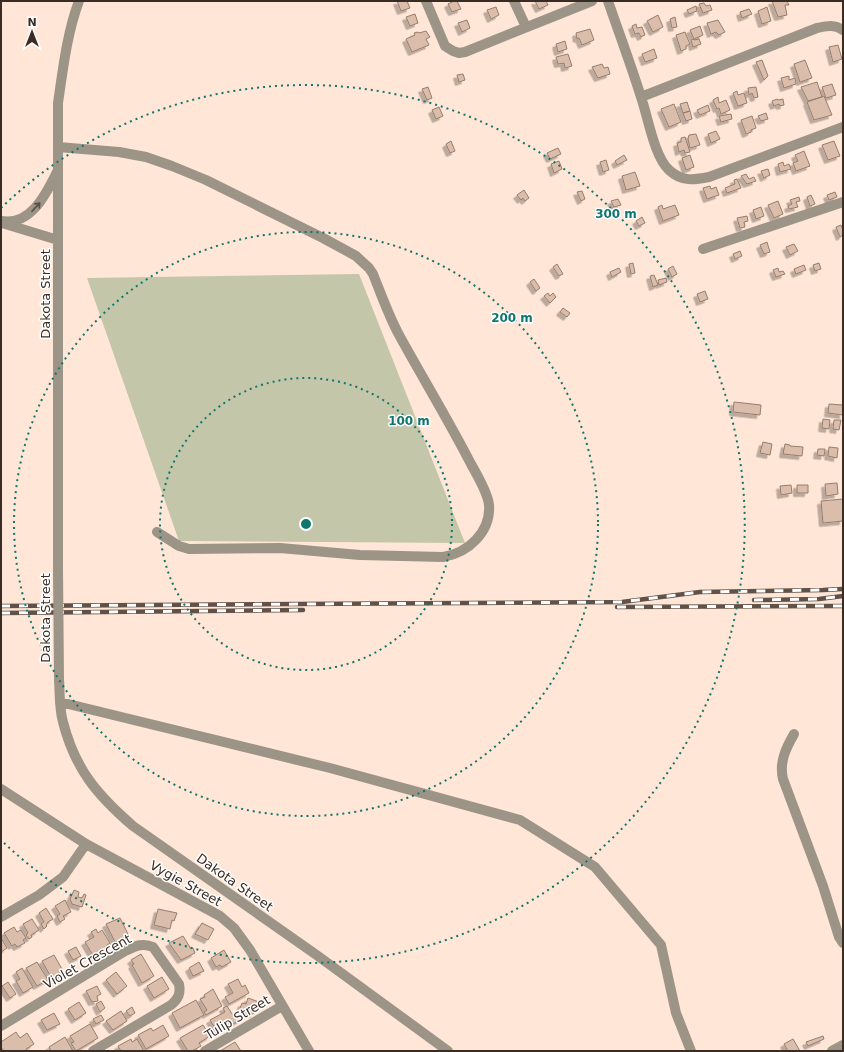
<svg xmlns="http://www.w3.org/2000/svg" width="844" height="1052" font-family="'DejaVu Sans',sans-serif">
<defs>
<filter id="shadow"><feDropShadow dx="-3.5" dy="3.5" stdDeviation="0" flood-color="#0004"/></filter>
</defs>
<rect width="100%" height="100%" fill="#ffe6d6"/>
<path fill="#c3c6a8" d="M359,274L465,543L179,541L87,278Z"/>
<path fill="#dabeab" stroke="#987d6a" filter="url(#shadow)" d="M397,1H407L410,8L401,11Z
M454,1H457L461,9L452,12L448,4Z
M535,1H546L548,5L539,9Z
M772,1H787L789,5H785L787,15L778,17Z
M704,3L706,6L710,5L712,10L703,13L699,4Z
M696,6L697,11L689,14L687,10Z
M496,7L499,15L491,19L487,10Z
M767,7L771,21L762,24L758,11Z
M749,9L752,14L742,18L740,12Z
M415,14L418,23L410,26L406,17Z
M658,15L663,27L653,32L647,21Z
M675,17L677,27L672,28L670,19Z
M467,20L470,28L462,32L458,23Z
M718,20L725,32L719,35L716,32L711,34L707,23Z
M636,24L637,28L642,27L645,35L641,37L639,33L635,34L632,26Z
M700,26L703,35L694,39L690,30Z
M590,29L594,40L582,45L579,38L577,39L576,33Z
M426,31L430,37L426,39L429,45L412,52L406,39L415,35L414,33L418,32L419,33Z
M685,32L690,44L686,46V49L681,51L676,35Z
M693,39L694,40L699,39L701,44L693,47L691,40Z
M565,41L567,49L558,52L556,44Z
M838,45L842,59L833,62L829,47Z
M654,49L657,58L645,62L642,54Z
M568,54L572,66L565,68L564,63L558,64L556,57Z
M762,60L768,76L764,80L756,62Z
M805,60L812,78L800,82L794,64Z
M602,64L604,68L608,67L610,74L598,78L592,67Z
M463,74L465,80L459,82L457,75Z
M789,76V80L795,78L796,84L784,88L781,78Z
M817,82L822,97L808,101L801,87Z
M832,84L836,95L826,98L822,87Z
M428,87L432,98L427,100L422,89Z
M756,87L758,97L754,98L752,93L749,95L748,88Z
M737,91L738,95L744,93L747,103L738,106L733,93Z
M824,96L832,115L814,120L807,102Z
M718,97L719,103L726,100L730,110L721,114L719,108L717,109L713,100Z
M777,99L778,100L783,99L784,105L780,106L779,104L774,106L772,101Z
M687,102L690,111L683,113L680,104Z
M674,104L681,122L669,127L661,109Z
M708,105L710,111L700,115L697,110Z
M439,107L443,116L436,119L432,110Z
M690,111L692,119L686,121L683,113Z
M766,113L768,119L761,121L758,116Z
M731,114L732,119L721,122L719,116Z
M752,116L756,128L751,130V132L746,134L741,120Z
M716,131L720,139L711,143L708,134Z
M696,134L700,145L690,148L688,139L689,135Z
M685,137L690,152L685,153L684,150L679,152L677,143L681,142V138Z
M451,141L455,151L450,153L446,144Z
M834,141L840,156L828,160L822,145Z
M558,148L561,154L550,159L547,153Z
M804,151L810,166L796,171L793,163L798,161L795,155Z
M624,155L627,160L617,165L615,161Z
M690,155L694,167L686,170L682,158Z
M606,160L609,170L603,172L600,162Z
M559,161L562,169L554,173L551,164Z
M783,162L784,166L789,164L791,169L780,172L778,164Z
M768,169L770,175L764,178L761,171Z
M635,172L640,186L626,190L622,176Z
M746,174L749,179L754,177L756,181L747,184L741,176Z
M737,179L741,188L727,193L725,188L735,184L734,180Z
M710,186L711,189L716,187L719,195L707,199L703,188Z
M524,190L529,198L525,201L523,198L521,200L517,195Z
M582,191L585,199L581,201L577,192Z
M835,192L837,197L829,200L827,195Z
M811,195L815,204L810,206L807,197Z
M799,197L800,201L796,202L798,207L789,209L788,206L792,204L790,200Z
M618,199L621,205L614,207L611,201Z
M778,201L783,214L774,218L768,205Z
M662,205L663,209L675,205L679,215L663,221L658,207Z
M761,207L764,216L756,219L753,210Z
M747,216L748,221L744,222L745,227L740,228L737,218Z
M642,217L645,223L639,226L636,221Z
M841,225L843,230V235L840,237L836,227Z
M767,242L770,252L764,254L760,245Z
M794,244L798,251L790,255L786,247Z
M740,251L742,256L735,259L733,254Z
M633,263L635,273L631,274L629,264Z
M819,263L821,269L815,271L813,265Z
M557,264L563,274L559,276L553,267Z
M804,265L806,270L796,274L794,269Z
M673,266L677,274L672,277L668,269Z
M619,268L621,272L612,277L610,272Z
M778,268L779,272L783,271L785,274L776,277L773,270Z
M654,275L658,285L653,287L650,276Z
M666,278L667,282L659,285L658,280Z
M534,279L540,288L536,291L530,282Z
M705,291L708,299L700,302L697,294Z
M548,293L550,296L553,293L556,297L550,303L544,296Z
M563,308L570,313L567,317L560,312Z
M734,402L761,405L760,415L733,412Z
M829,404L843,405V415L828,413Z
M823,419L830,420L829,429L822,428Z
M834,420H841L839,430L833,429Z
M763,442L772,444L770,455L760,453Z
M785,444L790,445V446L803,447L802,456L783,454Z
M829,447L838,448L837,458L828,456Z
M818,449H825L824,456L817,455Z
M837,483L838,494L826,496L825,484Z
M791,485L792,493L781,495L780,486Z
M797,485H808V493H797Z
M843,499V521L823,523L821,501Z
M74,890L79,892L78,897L82,898L84,894L86,895L82,907L72,904L70,899Z
M65,900L71,912L63,916L65,919L60,922L57,916L60,914L55,906Z
M46,908L53,919L48,922L46,925L47,926L44,929L41,924L44,922L39,913Z
M158,909L177,913L174,921L172,920L170,929L154,925Z
M120,918L129,936L115,942L106,924Z
M32,919L39,930L31,935L32,937L29,939L26,935L28,933L23,924Z
M202,923L214,929L208,940L195,934Z
M14,927L17,932L21,930L26,938L23,940L25,943L17,947L15,944L12,946L4,933Z
M96,929L98,933L102,930L110,943L106,946L108,949L94,957L85,942L94,937L91,932Z
M183,936L191,949L193,948L195,953L181,960L169,943Z
M1,938L7,948L1,952Z
M76,947L81,956L73,960L68,951Z
M224,950L231,962L222,967L220,965L216,967L211,958Z
M141,954L154,976L142,983L132,965L134,964L131,960Z
M54,955L62,969L59,971L62,976L53,981L42,961Z
M37,962L48,980L37,986L26,968Z
M199,962L204,971L193,976L189,968Z
M22,968L33,987L23,993L16,981L20,979L16,972Z
M116,972L127,986L117,994L106,980Z
M162,977L169,989L154,998L147,986Z
M238,979L242,987L245,985L249,993L229,1004L225,997L233,993L228,984Z
M8,982L16,994L10,998L2,986Z
M97,986L101,994L97,996L98,1001L92,1002L86,991Z
M213,989L222,1006L206,1015L204,1012L207,1010L200,999L205,997L204,995Z
M248,998L259,1002L253,1014L240,1008L242,1003L246,1004Z
M196,1000L204,1015L180,1028L172,1013Z
M101,1001L105,1008L100,1012L96,1004Z
M79,1002L86,1013L75,1020L68,1009Z
M227,1006L234,1017L240,1013L243,1018L218,1033L210,1020L225,1012L223,1008Z
M132,1007L135,1013L130,1016L126,1011Z
M121,1011L127,1021L113,1030L106,1021Z
M54,1013L60,1024L47,1030L41,1020Z
M101,1015L104,1020L96,1024L93,1019Z
M90,1024L98,1038L76,1051L71,1043L74,1042L70,1036Z
M163,1025L169,1036L146,1049L138,1035L151,1028L153,1031Z
M203,1025L210,1036L199,1043L201,1046L192,1051H188L180,1038Z
M16,1032L20,1038L27,1033L34,1044L26,1049L27,1051H4L1,1047V1042Z
M823,1036L824,1039L808,1046L806,1042Z
M65,1037L73,1051H51L49,1047Z
M131,1039L132,1042L137,1039L144,1051H121L118,1046Z
M793,1039L800,1051H788L784,1044Z
M235,1042L241,1051H220Z"/>
<g fill="none" stroke-linecap="round" stroke-linejoin="round">
<path stroke="#9d9488" stroke-width="10" d="M426,1L445,46L453,51L459,53L465,52L592,1
M514,1L526,27
M608,1C619,33 631,65 641,97C648,117 654,156 669,170C682,182 694,180 709,177L843,127
M641,97L817,28C827,26 834,24 843,30
M58,147L119,152L146,157L172,166L206,180L323,238L356,256L369,268L373,274C381,294 388,314 398,333C422,377 448,419 471,464C477,475 488,493 489,505C491,532 468,553 443,557L360,555L280,548L189,549L179,546L157,532
M1,221C31,226 46,194 57,172
M2,223L58,240
M703,249L843,202
M58,570V103C63,69 67,33 79,1
M59,679C60,693 59,708 63,722C75,769 97,795 133,826L318,956L448,1051
M60,702L330,768L520,820L595,867L661,945L676,1013L691,1051
M794,734C786,748 779,762 783,779L823,886L839,937L843,943
M1,789L86,844L220,916L234,928L250,950L309,1051
M1,917L39,895L63,877L86,844
M1,1026L125,951C134,947 142,942 153,947L179,984C181,994 178,999 171,1005L93,1051
M205,1051L282,1006
M832,1051L843,1045"/>
<defs>
<path id="rail" d="M754,600L819,599L843,596
M1,606L622,602L700,592L823,590L843,589
M617,607L843,606
M1,613L303,610"/>
</defs>
<use href="#rail" stroke="#615249" stroke-width="4.5"/>
<use href="#rail" stroke="#fff" stroke-width="3" stroke-dasharray="9" stroke-linecap="butt"/>
<path stroke="#9d9488" stroke-width="10" d="M58,570L59,679"/>
</g>
<defs><path id="oneway-shaft" d="M-6 0H5M1.5-3L5.5 0L1.5 3" fill="none" stroke-width="1.6" stroke-linecap="round" stroke-linejoin="round"/></defs>
<use stroke="#5b5047" href="#oneway-shaft" transform="translate(36 207) rotate(-47)"/>
<g fill="none" stroke="#0f766e" stroke-width="2" stroke-dasharray="2 4">
<circle cx="306" cy="524" r="146"/>
<circle cx="306" cy="524" r="292"/>
<path d="M1 208A439 439 0 1 1 1 840"/>
</g>
<g text-anchor="middle" stroke-width="3" stroke-linejoin="round" paint-order="stroke">
<g font-size="13" fill="#382c24" stroke="#fff">
<text transform="translate(45 294) rotate(-90)" y="5">Dakota Street</text>
<text transform="translate(45 618) rotate(-90)" y="5">Dakota Street</text>
<text transform="translate(235 882) rotate(35)" y="5">Dakota Street</text>
<text transform="translate(186 883) rotate(29)" y="5">Vygie Street</text>
<text transform="translate(87 961) rotate(-29)" y="5">Violet Crescent</text>
<text transform="translate(237 1017) rotate(-31)" y="5">Tulip Street</text>
</g>
</g>
<circle cx="306" cy="524" r="6" fill="#0f766e" stroke="#fff" stroke-width="2"/>
<g font-size="12" text-anchor="middle" font-weight="bold" fill="#0f766e" stroke="#fff" stroke-width="3" stroke-linejoin="round" paint-order="stroke">
<text x="616" y="218">300 m</text>
<text x="512" y="322">200 m</text>
<text x="409" y="425">100 m</text>
</g>
<rect width="844" height="1052" fill="none" stroke="#382c24" stroke-width="4"/>
<g transform="translate(32 32)" stroke="#ffffff" stroke-width="3" paint-order="stroke">
<path d="M0-3L7 15L0 10L-7 15Z" fill="#382c24"/>
<text y="-6" font-size="11" font-weight="bold" text-anchor="middle" fill="#382c24">N</text>
</g>
</svg>
